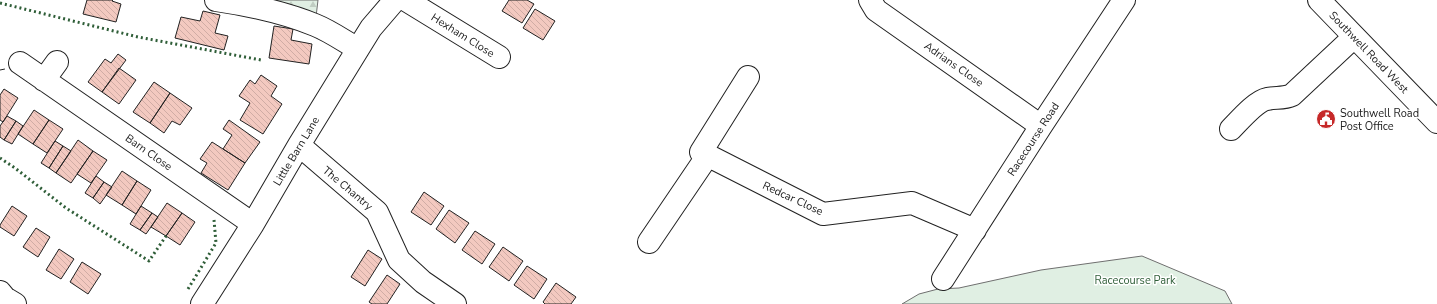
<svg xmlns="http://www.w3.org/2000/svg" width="1437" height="304" font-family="'Nunito Sans',sans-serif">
<defs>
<pattern id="forest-firs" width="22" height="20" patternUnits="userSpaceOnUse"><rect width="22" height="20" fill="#e0efe3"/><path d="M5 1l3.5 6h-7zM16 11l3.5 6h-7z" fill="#c0cdc2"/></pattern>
<pattern id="building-back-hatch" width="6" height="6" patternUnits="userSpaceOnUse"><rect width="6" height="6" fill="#f3c9c0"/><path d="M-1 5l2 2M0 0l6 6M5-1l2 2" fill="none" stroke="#d0aca5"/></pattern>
</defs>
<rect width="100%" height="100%" fill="#fff"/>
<path fill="url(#forest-firs)" stroke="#6f6f6f" d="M253,0H318L316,17Z"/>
<path fill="#e0efe3" stroke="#6f6f6f" d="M1142,256L1225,291L1232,304H902L919,294L938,289L959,288L1041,270Z"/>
<path fill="url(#building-back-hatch)" stroke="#222" d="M87,0H113L112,1L121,4L116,22L83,14Z
M509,0H527L534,4L522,23L502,11Z
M535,9L555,21L543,40L523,28Z
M203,11L220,15L215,33L228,36L224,50L175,38L181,17L200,21Z
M274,26L293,29L291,40L312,44L309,64L269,58Z
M118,54L126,60L102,92L88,82L105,59L111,63Z
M119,68L136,80L119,104L102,92Z
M261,75L277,86L271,96L282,104L263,134L240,120L250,103L239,96L250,80L255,84Z
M154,82L170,93L150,123L133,112Z
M4,89L18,98L3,122L0,120V95Z
M170,93L192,108L180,125L172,121L164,133L150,123Z
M34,110L49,120L33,144L18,134Z
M7,116L16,121L4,140L0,137V126Z
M49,120L63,129L47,153L33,144Z
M229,120L260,142L245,163L223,149L232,135L223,129Z
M16,121L23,126L12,144L4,140Z
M78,140L93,151L71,183L56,173Z
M55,141L63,146L49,168L41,163Z
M212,142L245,163L228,190L201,173L207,163L200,159Z
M63,146L71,151L56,173L49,168Z
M93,151L107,160L91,183L77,174Z
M122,171L137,181L122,205L106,195Z
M96,176L104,182L93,198L85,193Z
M137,181L151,190L136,214L122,205Z
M104,182L112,187L100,204L93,198Z
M424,192L444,206L431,225L411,212Z
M167,203L182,213L166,236L151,227Z
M12,206L27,216L14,236L0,227V225Z
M141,206L152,213L140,230L130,224Z
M449,210L469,223L455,243L436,229Z
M152,213L158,217L146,234L140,230Z
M182,213L195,222L180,245L166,236Z
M36,228L50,237L38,257L23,247Z
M475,231L495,244L482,264L462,250Z
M503,247L523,261L509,281L489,267Z
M59,249L74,259L61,279L46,270Z
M368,250L382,259L365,286L351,277Z
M82,262L101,274L88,294L70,282Z
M527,266L547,279L534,299L514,285Z
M387,275L400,284L387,304H372L369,302Z
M556,283L576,297L571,304H545L543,302Z"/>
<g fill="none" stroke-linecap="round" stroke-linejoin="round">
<defs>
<path id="minor" d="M216,0C250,5 283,12 315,25C330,31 344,41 358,49
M406,0L499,57
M870,0L876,10L1041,126
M20,63L253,224
M748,77L701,152L823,214L912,203L975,230
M44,80L57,62
M1231,129C1239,121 1256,101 1267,99C1276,97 1283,99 1292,95L1354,37
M299,145L377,212L399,260L423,282L455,304
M649,242L708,155
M943,279L1041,126L1124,0
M0,292L5,298L15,304
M202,304L253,224L299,145L358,49L371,28L395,0"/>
<path id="major" d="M1319,0L1437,122"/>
</defs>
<use href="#minor" stroke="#222" stroke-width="24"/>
<use href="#major" stroke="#222" stroke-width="24"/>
<use href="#minor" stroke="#fff" stroke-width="22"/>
<use href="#major" stroke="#fff" stroke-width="22"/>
<path stroke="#2f5e38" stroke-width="3" stroke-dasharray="2 3" stroke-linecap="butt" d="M0,3L138,37L261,60
M0,158L15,168L66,208L149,261L166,236
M188,289L216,243L214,220"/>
<path stroke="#222" stroke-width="1" stroke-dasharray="5 2" stroke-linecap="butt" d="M0,70L5,69"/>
</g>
<defs>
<symbol id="civic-disc" viewBox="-11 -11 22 22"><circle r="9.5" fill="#c62828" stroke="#fff"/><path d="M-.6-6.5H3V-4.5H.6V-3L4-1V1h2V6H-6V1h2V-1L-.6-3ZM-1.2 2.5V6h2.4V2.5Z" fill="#fff"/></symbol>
</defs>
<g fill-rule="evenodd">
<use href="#civic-disc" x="1315" y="108" width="22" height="22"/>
</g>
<g text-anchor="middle" stroke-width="3" stroke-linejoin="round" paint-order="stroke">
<g font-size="11" fill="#222" stroke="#fff">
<text transform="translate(463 35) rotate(32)" y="4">Hexham Close</text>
<text transform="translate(1369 52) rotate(46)" y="4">Southwell Road West</text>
<text transform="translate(954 64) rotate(35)" y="4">Adrians Close</text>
<text transform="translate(1033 139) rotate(-57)" y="4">Racecourse Road</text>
<text transform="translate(296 151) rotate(-59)" y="4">Little Barn Lane</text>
<text transform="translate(149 152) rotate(35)" y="4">Barn Close</text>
<text transform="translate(348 188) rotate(40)" y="4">The Chantry</text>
<text transform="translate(793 198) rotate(25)" y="4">Redcar Close</text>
</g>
<g font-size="11" fill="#222" stroke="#fff" text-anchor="start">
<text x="1340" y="117">Southwell Road<tspan x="1340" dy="13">Post Office</tspan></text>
</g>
<g font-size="11" fill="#2f5e38" stroke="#fff">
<text x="1135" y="284">Racecourse Park</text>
</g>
</g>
</svg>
